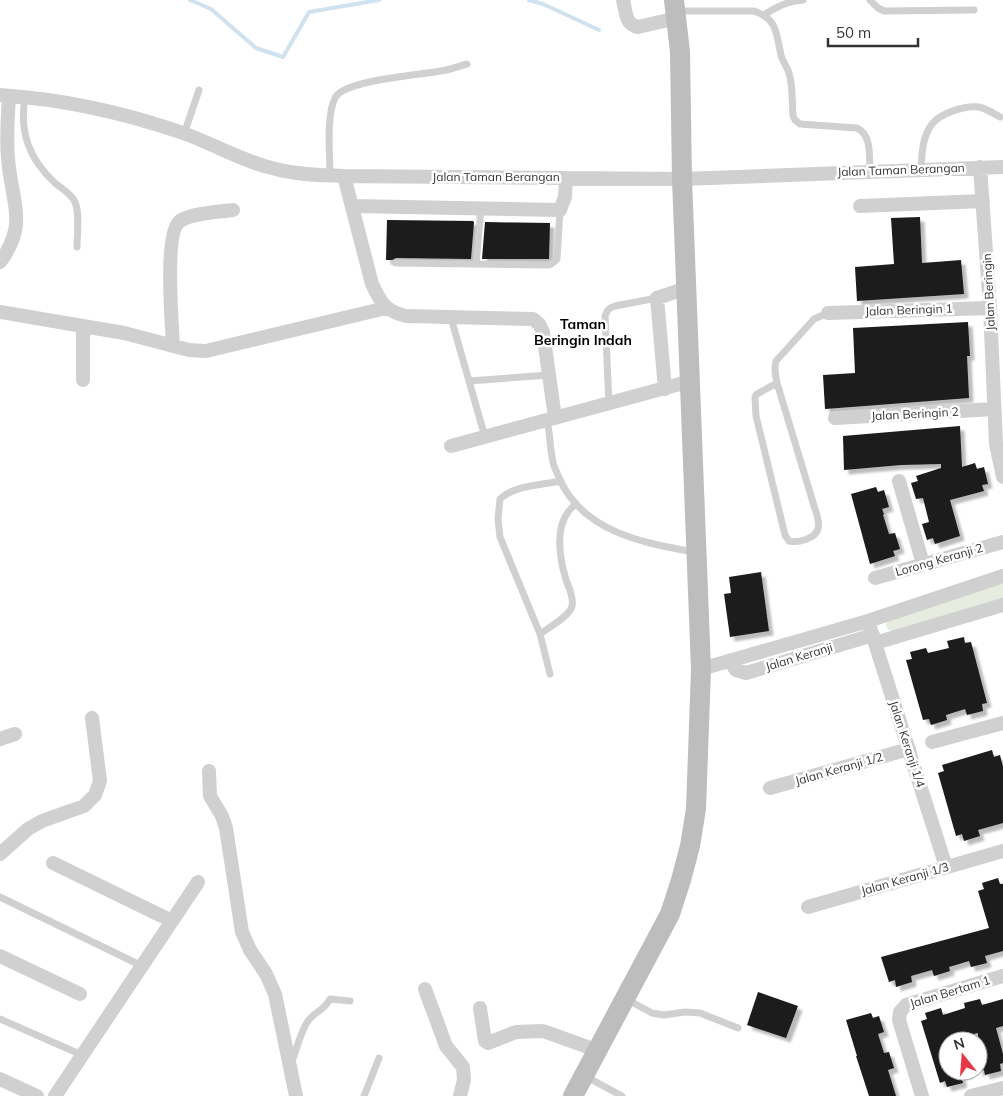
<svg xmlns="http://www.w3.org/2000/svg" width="1003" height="1096" font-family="Mulish,sans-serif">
<defs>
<filter id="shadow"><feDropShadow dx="4.5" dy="4.5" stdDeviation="1" flood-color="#0004"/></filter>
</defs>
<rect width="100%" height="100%" fill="#fff"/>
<path fill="#e6ecdf" d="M1003,582V600L892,631L888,630L886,625L888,620Z"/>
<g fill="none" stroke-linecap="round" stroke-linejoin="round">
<path stroke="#cfe2ee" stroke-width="4" d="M190,0L211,9L256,48L283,57L309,12L379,0
M529,0L543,4L599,30"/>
</g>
<path fill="#1a1a1a" filter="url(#shadow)" d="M920,217L922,263L961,260L964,294L857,301L855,267L894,264L891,218Z
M387,220L473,221L474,222L471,259L396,258L392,260H386Z
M485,222L550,223L549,259H482Z
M968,322L970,356H967L969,398L825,409L823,375L855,373L853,328Z
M960,426L962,467L975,463L977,469L984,467L988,484L982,485L984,491L950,500L960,536L935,544L933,538L927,540L922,524L929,522L923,498L916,499L911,483L918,481L916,476L941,468V464L901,465L844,470L843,436Z
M876,487L878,492L884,490L889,507L882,509L884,514L883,515L889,534L895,533L900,549L893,551L895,556L870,564L851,494Z
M761,572L769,631L730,637L724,594L731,593L729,577Z
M964,637L965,643L971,642L987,703L982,704L983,711L967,715L965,709L946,715L947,720L931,725L929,719L923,720L906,660L912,659L910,652L926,648L928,653L949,648L947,641Z
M992,750L994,757L1000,755L1003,767V823L978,830L980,836L964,841L962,834L956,836L938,773L944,771L942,765Z
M998,878L1000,884H1003V951L985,956L987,963L971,967L969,961L949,967L950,971L934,976L932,970L911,976L912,982L896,987L895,980L889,982L881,957L989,928L978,891L984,889L982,883Z
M758,992L798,1006L786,1038L747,1025Z
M980,999L982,1005L1003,999V1026L996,1028L1003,1054V1063L1000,1064L1001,1071L985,1075L984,1070L978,1072V1033L948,1040V1071H970V1073L961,1076L963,1083L947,1087L945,1081L940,1083L921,1021L927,1019L925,1013L941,1008L943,1015L965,1008L964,1003Z
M871,1013L873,1018L879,1016L884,1032L878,1034L884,1053L889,1052L894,1068L888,1070L896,1096H869L856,1056H857L846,1020Z"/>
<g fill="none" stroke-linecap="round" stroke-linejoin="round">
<path stroke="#d0d0d0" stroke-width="7" d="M870,0L878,8L884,11L974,10
M676,11H754C778,19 776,34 781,55C782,61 787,66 789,73C793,86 792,102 793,116L795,120L800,124L857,128C872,135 869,156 870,171
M764,15C777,6 788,1 803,0
M25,97C19,132 29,159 55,183C62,189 71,193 75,202C80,214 77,234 77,247
M184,134L199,90
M921,169C922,154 922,137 932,124C941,113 965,105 979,107C987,109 993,113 1000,117
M330,175C330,155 326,116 335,98C343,80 421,75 441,71C450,70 459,66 467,64
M396,263L549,265L554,262L557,259L560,210
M476,264L481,208
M451,318L485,437
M469,381L549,375
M777,383L757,394L755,397L756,416L785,535L789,541C798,543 815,539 818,529C820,523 817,515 815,509L777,383C775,375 774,369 776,361L814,319L828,313
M609,404L605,316C607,310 609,308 615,306L657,298
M547,420C550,434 550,449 553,462C554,468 558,474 560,480C584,532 643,543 694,552
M540,634C548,628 570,616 572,606C574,598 569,587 566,580C559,556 553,521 576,504
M550,674L540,634L500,537L498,519L500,499C515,485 541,485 561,481
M0,897L142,966
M626,999L652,1013L664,1015L685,1012L700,1013L738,1028
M0,1019L82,1055
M292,1062C296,1050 301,1031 308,1021C315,1011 324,1011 330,999L350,1001
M585,1076L622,1096
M364,1096L379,1058"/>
<path stroke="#d0d0d0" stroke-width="14" d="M623,0C626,11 625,25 638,27L677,18
M0,95C61,99 125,113 183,133C214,144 244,162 276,169C298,175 322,175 344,176L682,179L1003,167
M980,167L990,308L996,444L1003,477
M344,176L372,284C381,303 385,311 406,316L533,319L539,324L543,332L555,418
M352,206L560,210L565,197L566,178
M860,206L983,201
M0,262C29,223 11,201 8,158C6,137 8,117 9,96
M0,312L124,333L189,350L206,351L386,308
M828,313L990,308
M83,327V380
M173,346C172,325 164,232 180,221C191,213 219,212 233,210
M665,389L657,298L687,288
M835,418L994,409
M451,446L691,381
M899,481L923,564
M875,578L1003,542
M868,621L946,867
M875,643L1003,605
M730,661L736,670L746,673L873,635
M701,669L868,621L1003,576
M0,739L15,734
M932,742L1003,723
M209,771L210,796L222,816L226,828L242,932L250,950L266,974L275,994L296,1096
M770,788L909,749
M0,854L28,829L42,821L84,806L95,795L100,781L92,718
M53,863L172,921L55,1096
M808,907L1003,851
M172,921L198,882
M0,956L80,994
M425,989L446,1046L463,1067L464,1080L460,1096
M480,1008L485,1041L488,1043L516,1032L543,1031L599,1051
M0,1079L37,1096
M922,1096L899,1020L900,1012L906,1005L1003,976
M971,1096L1003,1088"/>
<path stroke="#bdbdbd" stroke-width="20" d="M573,1096L670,914L681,880L690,846L696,809L701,669L682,179L680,52L674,0"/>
</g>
<g text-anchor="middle" stroke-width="5" stroke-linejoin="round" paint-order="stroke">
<g font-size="12" fill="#333" stroke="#fff">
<text transform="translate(901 170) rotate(-2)" y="4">Jalan Taman Berangan</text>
<text x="496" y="181">Jalan Taman Berangan</text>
<text transform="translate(989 292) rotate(-93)" y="4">Jalan Beringin</text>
<text transform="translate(909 310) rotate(-2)" y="4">Jalan Beringin 1</text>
<text transform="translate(915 414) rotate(-3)" y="4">Jalan Beringin 2</text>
<text transform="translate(939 560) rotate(-16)" y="4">Lorong Keranji 2</text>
<text transform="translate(799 657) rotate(-17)" y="4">Jalan Keranji</text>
<text transform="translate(907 744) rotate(72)" y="4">Jalan Keranji 1/4</text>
<text transform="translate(839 769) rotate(-16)" y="4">Jalan Keranji 1/2</text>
<text transform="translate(905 879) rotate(-16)" y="4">Jalan Keranji 1/3</text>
<text transform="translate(950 992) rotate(-17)" y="4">Jalan Bertam 1</text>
</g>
<g font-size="14" font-weight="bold" fill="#000" stroke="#fff">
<text x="583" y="329">Taman<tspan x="583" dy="16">Beringin Indah</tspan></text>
</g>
</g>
<g transform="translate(963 1056) rotate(343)"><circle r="24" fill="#ffffff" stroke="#adadad"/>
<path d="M0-4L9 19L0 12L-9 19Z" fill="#e63946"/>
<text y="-8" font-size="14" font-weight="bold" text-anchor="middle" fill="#333333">N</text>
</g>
<path d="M828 38v8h90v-8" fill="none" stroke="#333333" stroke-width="2.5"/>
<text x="836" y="38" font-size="15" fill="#333333" stroke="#ffffff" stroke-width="4" paint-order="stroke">50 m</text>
</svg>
